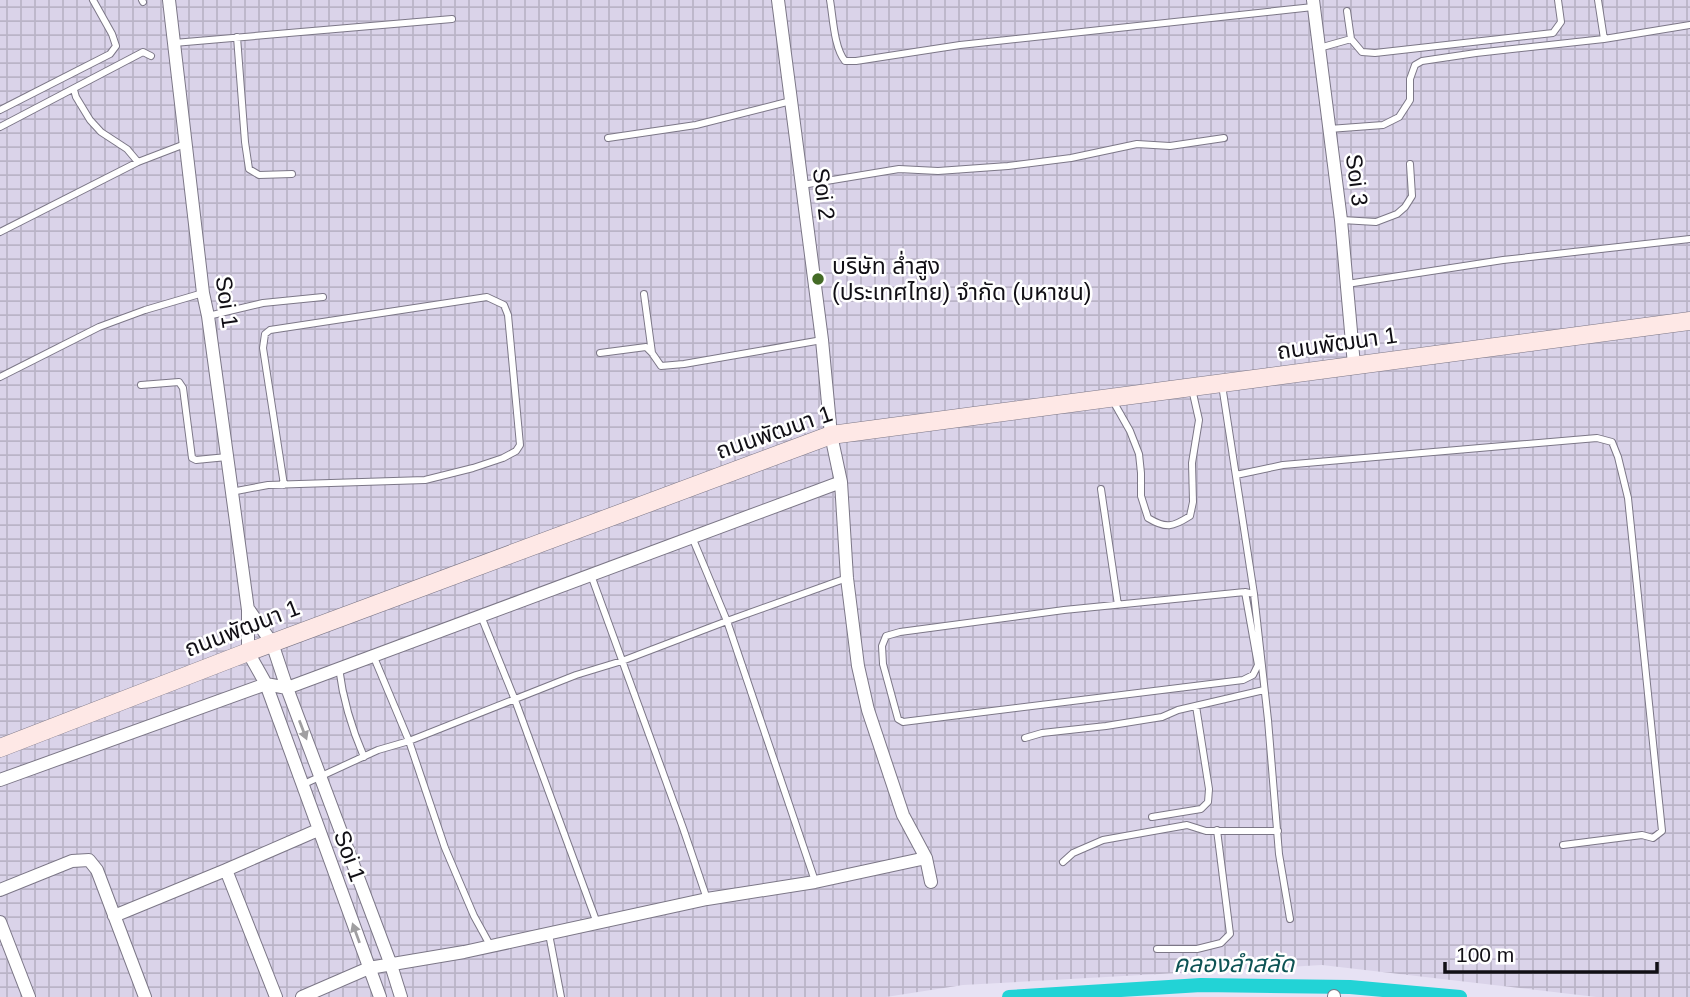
<svg xmlns="http://www.w3.org/2000/svg" width="1690" height="997" font-family="Helvetica,'Noto Sans Thai',sans-serif">
<defs>
<pattern id="industrial-grid" width="8" height="8" patternUnits="userSpaceOnUse" patternTransform="scale(1.75)"><rect width="8" height="8" fill="#dad3e9"/><path d="M0 4h8M4 0v8" fill="none" stroke="#bab4c7"/></pattern>
</defs>
<rect width="100%" height="100%" fill="#e7e2f4"/>
<path fill="url(#industrial-grid)" d="M0,0H1690V997H1596L1322,965L963,985L886,997H0Z"/>
<g fill="none" stroke-linecap="round" stroke-linejoin="round">
<path stroke="#22d3d6" stroke-width="14" d="M1009,997L1201,985L1350,987L1460,997"/>
<defs>
<path id="service" d="M142,0L143,2
M830,0C833,17 834,48 845,61H856L960,45L1313,7
M1598,0L1604,39
M1347,11L1351,39
M237,37L245,142L249,169L259,175L292,174
M174,43L452,19
M1319,48L1351,39L1362,52L1375,53L1553,33L1561,22L1558,0
M74,90L76,97L90,120L101,132L127,149L138,162
M0,110L110,54L116,46L112,34L93,0
M0,127L143,52L151,56
M1329,129L1383,125L1399,117L1410,100V79L1415,65L1422,61L1476,53L1604,39L1690,25
M608,138L696,125L791,101
M802,185L899,169L938,171L1008,166L1071,158L1137,144L1170,146L1224,138
M1342,220L1376,222L1397,214L1405,207L1412,196L1410,164
M0,232L138,162L185,144
M1347,284L1503,260L1690,239
M644,294L652,353
M208,316L263,303L323,297
M600,353L646,347L652,353L661,366L684,364L822,340
M0,377L99,327L145,310L203,293
M141,385L179,382L183,388L192,458L196,460L227,457
M1222,385L1254,594L1268,720L1279,854L1290,919
M1113,401L1130,431L1139,454L1141,473V496L1148,518C1166,529 1173,527 1190,516L1193,502L1192,463L1199,420L1192,389
M1236,475L1283,465L1597,438L1612,442L1618,457L1628,498L1662,831L1653,838L1642,835L1563,845
M1101,489L1118,605
M231,492L268,485L425,480L473,468L503,458L516,451L520,445L508,315L504,305L487,297L270,330L265,334L263,348L284,485
M692,537L727,621L815,881
M591,575L683,828L707,899
M1245,592L1258,665L1253,675L1243,680L903,722L898,719L883,664L882,646L886,636L900,632L1064,610L1245,592L1254,594
M481,616L515,700L597,923
M373,655L409,741L445,848L474,916L490,945
M339,668C343,700 351,727 364,757
M1025,738L1042,733L1106,726L1162,717L1178,710L1264,690
M304,784L378,750L409,741L576,675L622,661L727,621L847,578
M1152,817L1201,809L1208,802L1209,789L1196,706
M1063,862L1073,853L1103,840L1187,825L1206,831H1278
M549,934L561,997
M1157,949H1197L1221,943L1230,934L1217,830"/>
<path id="minor" d="M169,0L203,293L208,316L248,610V652L266,684L380,997
M778,0L822,340L831,435L841,482L847,578L858,666L868,710L903,815L926,858L931,882
M1313,0L1341,220L1354,365
M249,610L272,643L287,688L391,965L401,997
M0,780L266,684L287,688L841,482
M226,870L318,830
M0,890L72,861L89,860L97,870L145,997
M114,916L226,870L276,997
M0,922L29,997
M1334,996V997
M302,997L369,968L464,952L707,899L815,882L926,858"/>
<path id="secondary" d="M0,748L248,652L831,435L1690,321"/>
</defs>
<use href="#service" stroke="#7c7787" stroke-width="8"/>
<use href="#minor" stroke="#7c7787" stroke-width="14"/>
<use href="#secondary" stroke="#7c7787" stroke-width="19"/>
<use href="#service" stroke="#fff" stroke-width="6"/>
<use href="#minor" stroke="#fff" stroke-width="12"/>
<use href="#secondary" stroke="#fee8e6" stroke-width="18"/>
</g>
<defs><path id="oneway-solid" d="M-6-.8H1V-3.2L6.5 0L1 3.2V.8H-6Z" transform="scale(1.75)"/></defs>
<g fill="#a09fa1">
<use href="#oneway-solid" transform="translate(303 730) rotate(69)"/>
<use href="#oneway-solid" transform="translate(356 933) rotate(-110)"/>
</g>
<circle fill="#446b26" stroke="#fff" stroke-width="2.5" cx="818" cy="279" r="7"/>
<g text-anchor="middle" stroke-width="5" stroke-linejoin="round" paint-order="stroke">
<g font-size="23" fill="#110f15" stroke="#fff">
<text transform="translate(1357 180) rotate(83)" y="8">Soi 3</text>
<text transform="translate(824 194) rotate(83)" y="8">Soi 2</text>
<text transform="translate(227 302) rotate(82)" y="8">Soi 1</text>
<text transform="translate(1337 343) rotate(-8)" y="8">ถนนพัฒนา 1</text>
<text transform="translate(774 432) rotate(-19)" y="8">ถนนพัฒนา 1</text>
<text transform="translate(242 628) rotate(-21)" y="8">ถนนพัฒนา 1</text>
<text transform="translate(350 856) rotate(70)" y="8">Soi 1</text>
</g>
<g font-size="23" fill="#110f15" stroke="#fff" text-anchor="start">
<text x="832" y="274">บริษัท ล่ำสูง<tspan x="832" dy="26">(ประเทศไทย) จำกัด (มหาชน)</tspan></text>
</g>
<g font-size="24" font-style="italic" fill="#0d5354" stroke="#fff">
<text x="1234" y="972">คลองลำสลัด</text>
</g>
</g>
<path d="M1445 962v10h212v-10" fill="none" stroke="#110f15" stroke-width="3.5"/>
<text x="1456" y="962" font-size="21" fill="#110f15" stroke="#ffffff" stroke-width="5" paint-order="stroke">100 m</text>
</svg>
